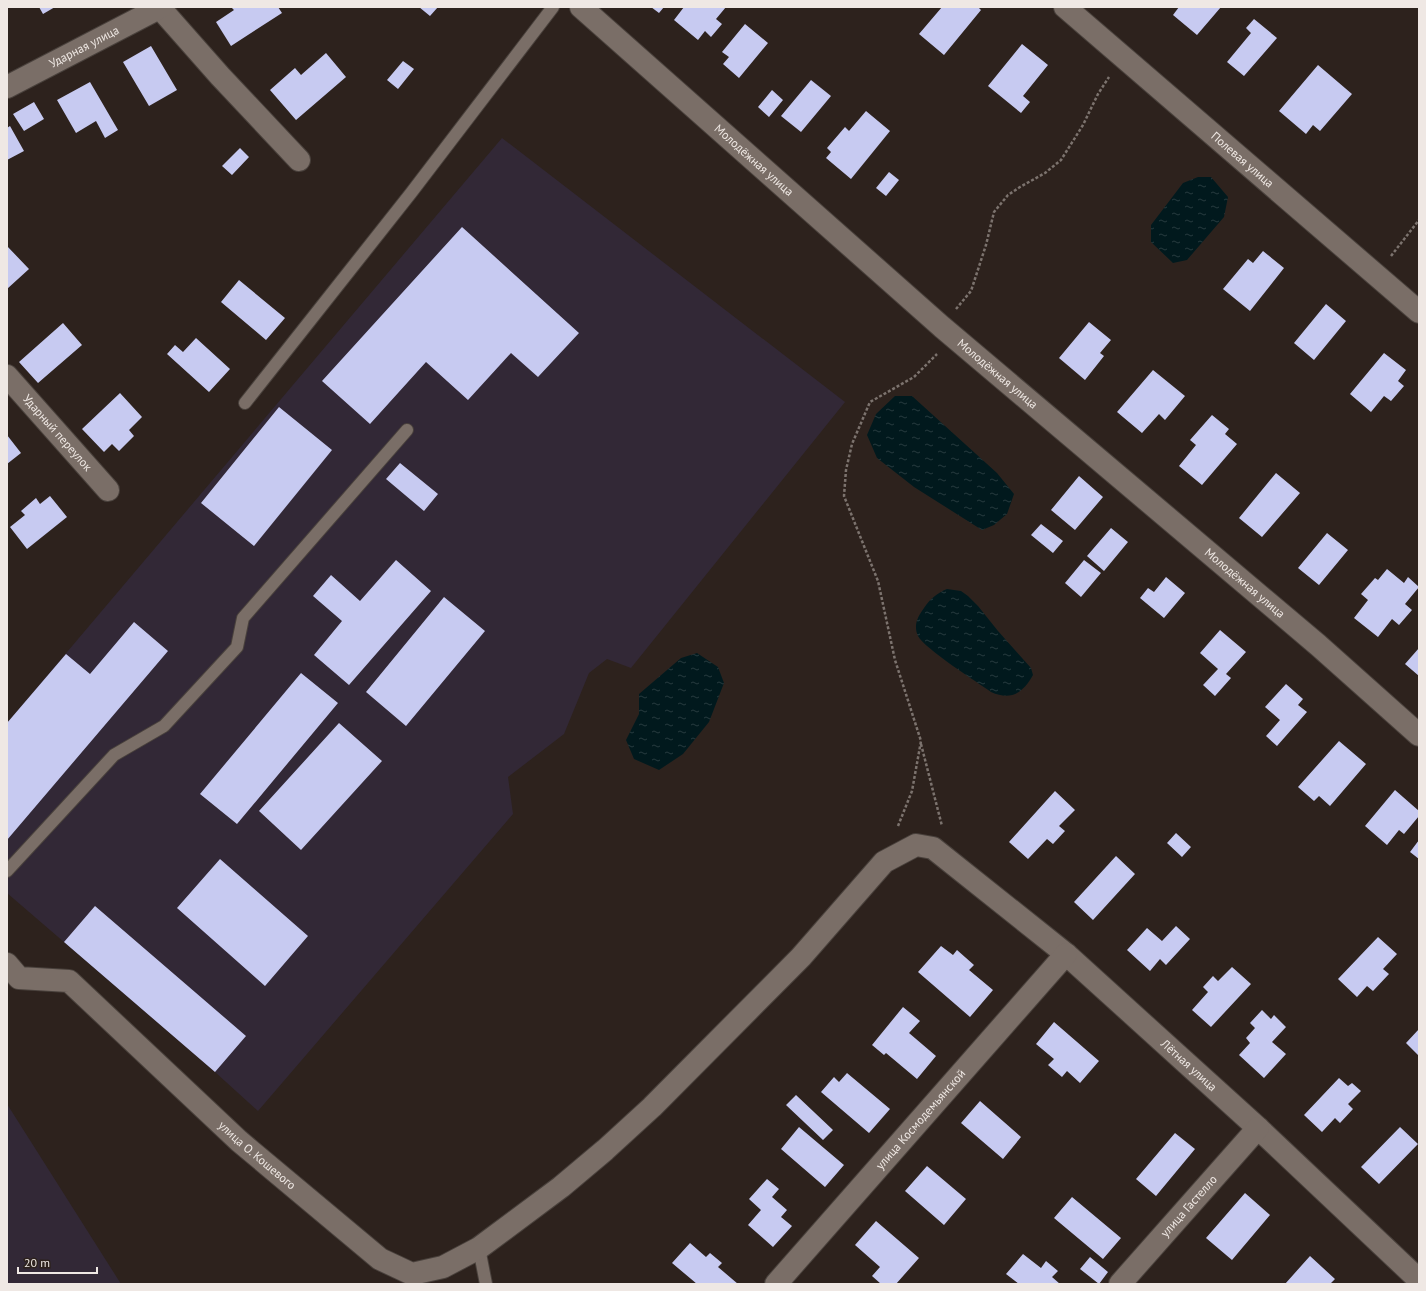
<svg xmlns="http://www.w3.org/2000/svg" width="1426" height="1291" font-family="'PT Sans',sans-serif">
<defs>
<pattern id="water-ripples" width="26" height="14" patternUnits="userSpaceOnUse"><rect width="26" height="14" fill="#01191d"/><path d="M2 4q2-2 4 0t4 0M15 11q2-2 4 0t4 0" fill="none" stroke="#263a3e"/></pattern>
</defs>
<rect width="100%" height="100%" fill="#2d221d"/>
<path fill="#322836" d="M502,138L845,402L631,668L607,659L589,673L564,734L508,777L513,814L258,1111L215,1072L7,893V723Z
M7,1104L121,1284H7Z"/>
<path fill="url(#water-ripples)" d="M1198,177H1211L1228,197L1224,217L1187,260L1173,263L1151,242V225L1183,183Z
M895,396H912L997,473L1014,494L1007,514L994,525L982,530L914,487L877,458L867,435L876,414Z
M947,589L961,591L968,596L978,606L998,631L1031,668L1033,675C1023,693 1011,701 991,692C977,682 925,649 918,636C913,625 918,616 924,608C930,599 937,593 947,589Z
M697,653L718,667L724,683L709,722L683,754L659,770L634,759L626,740L639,714V694L681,658Z"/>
<path fill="#c7caf1" d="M39,7H55L43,14Z
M231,7H278L282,13L231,46L216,22L234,10Z
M419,7H438L430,16Z
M651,7H664L659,13Z
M684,7H726L716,19L722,24L711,37L705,31L698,40L674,20Z
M942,7H978L981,10L944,55L919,34Z
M1179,7H1221L1197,35L1173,15Z
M1254,19L1277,38L1244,76L1227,62L1251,33L1246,28Z
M745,24L768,43L739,78L723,64L729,57L722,52Z
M1022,44L1048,65L1023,96L1030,102L1021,113L988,86Z
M151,46L177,90L149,106L123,62Z
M326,53L346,77L296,120L270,90L295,68L301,75Z
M403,61L414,69L398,89L387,80Z
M1318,65L1352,94L1320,131L1313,125L1306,134L1279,111Z
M811,80L831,96L801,132L781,116Z
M90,82L118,130L105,138L96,121L76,133L57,100Z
M772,90L783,100L769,117L758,107Z
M34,102L44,119L24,131L13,114Z
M866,111L890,131L851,179L826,158L831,152L827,148L845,127L849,131Z
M10,126L24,151L7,160V128Z
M240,148L249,157L232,175L222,166Z
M889,172L899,180L886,196L876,188Z
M462,227L579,333L538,377L511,353L468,400L426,362L370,424L322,381Z
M7,246L29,269L7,289Z
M1263,251L1284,268L1250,311L1223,289L1248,259L1253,263Z
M239,280L285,318L266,340L221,302Z
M1326,304L1346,321L1314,360L1294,343Z
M1089,322L1111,340L1100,353L1104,356L1085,380L1059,358Z
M63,323L82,345L38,383L19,362Z
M196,338L230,369L209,392L167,354L175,345L183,352Z
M1384,353L1406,370L1398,381L1404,386L1391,401L1384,396L1371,412L1350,394Z
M1153,370L1185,396L1165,420L1159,414L1142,433L1117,412Z
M120,393L142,417L129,430L134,436L119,451L112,444L104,452L82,429Z
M279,407L332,450L254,546L201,503Z
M1212,415L1229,429L1225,434L1237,444L1202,485L1179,466L1196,445L1190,440Z
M7,435L21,453L7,464Z
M400,463L438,494L424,511L386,479Z
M1276,473L1300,493L1262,537L1239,518Z
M1079,476L1103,497L1075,530L1051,510Z
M50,496L67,517L27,549L10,527L25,515L21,511L36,498L40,504Z
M1041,524L1063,541L1053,553L1031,535Z
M1111,528L1128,542L1104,571L1087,556Z
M1327,533L1348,550L1319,585L1298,568Z
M396,560L431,591L349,685L314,655L342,621L313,596L331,575L360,601Z
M1084,560L1101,573L1081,597L1065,583Z
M1387,569L1404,583L1408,577L1419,587L1405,604L1412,610L1399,625L1392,619L1378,637L1354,618L1368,600L1361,594L1375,578L1378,580Z
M1166,577L1185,593L1164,618L1140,598L1148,588L1154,592Z
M444,597L485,631L406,726L366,692Z
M134,622L168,651L7,840V723L66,654L90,674Z
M1220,630L1246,652L1226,674L1231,678L1215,696L1203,685L1218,669L1200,653Z
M1419,648V676L1405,664Z
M301,673L338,703L237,824L200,794Z
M1286,684L1303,699L1298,705L1307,712L1277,746L1266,736L1280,720L1265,707Z
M339,723L382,761L301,850L259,811Z
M1339,741L1366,764L1330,806L1319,796L1314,801L1298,787Z
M1395,790L1419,811V816L1404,834L1399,830L1387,845L1365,826Z
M1055,791L1075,810L1059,826L1065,831L1053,844L1047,839L1028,859L1009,842Z
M1176,833L1191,847L1182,857L1167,843Z
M1419,840V859L1410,852Z
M1116,856L1135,874L1093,920L1074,902Z
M220,859L308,936L265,986L177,908Z
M95,906L246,1036L215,1072L64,942Z
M1176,926L1190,939L1166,965L1160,959L1150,971L1127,950L1147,928L1162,941Z
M1378,937L1397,954L1383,969L1389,974L1373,991L1367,986L1357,997L1338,979Z
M941,946L953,955L957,950L974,965L969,970L993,990L970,1017L918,972Z
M1232,967L1251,984L1211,1027L1192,1010L1208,992L1203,987L1213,976L1218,981Z
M903,1007L920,1021L909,1033L936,1056L917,1079L886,1053L884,1055L872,1045Z
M1262,1010L1271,1019L1274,1015L1286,1027L1272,1042L1286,1054L1264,1078L1239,1055L1250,1043L1246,1038L1255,1028L1250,1023Z
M1054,1022L1099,1061L1080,1083L1067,1071L1062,1077L1048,1065L1054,1059L1036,1044Z
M1419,1029V1056L1406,1043Z
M847,1073L890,1109L869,1133L821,1092L834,1077L839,1082Z
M1339,1078L1348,1086L1352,1083L1361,1091L1348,1104L1353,1109L1340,1123L1335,1118L1322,1132L1304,1115Z
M796,1095L833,1130L823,1140L786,1105Z
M980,1101L1021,1137L1003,1159L961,1123Z
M799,1127L844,1165L825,1187L781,1149Z
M1400,1127L1418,1144L1379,1184L1361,1167Z
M1175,1133L1195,1149L1156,1196L1136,1179Z
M927,1166L966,1199L944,1225L905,1191Z
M767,1179L779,1189L772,1197L787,1210L781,1217L792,1226L773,1247L748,1225L761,1210L749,1199Z
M1245,1193L1270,1215L1232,1260L1206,1238Z
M1072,1197L1121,1238L1103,1259L1054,1218Z
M876,1221L919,1258L896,1284H881L872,1276L880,1267L855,1245Z
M690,1243L706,1257L710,1253L722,1263L718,1267L738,1284H697L672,1263Z
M1023,1254L1041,1268L1046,1261L1058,1271L1052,1277L1060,1284H1019L1006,1274Z
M1310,1256L1335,1279L1330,1284H1285Z
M1090,1257L1108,1272L1099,1284L1080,1269Z"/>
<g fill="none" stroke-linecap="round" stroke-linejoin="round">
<defs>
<path id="service" d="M245,403L411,193L553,7
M7,871L114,755L164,726L237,647L243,618L407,430
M479,1248L486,1284"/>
<g id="minor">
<path id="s1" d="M581,7L942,327L1318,645L1419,735"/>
<path id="s2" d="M1065,7L1419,312"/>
<path d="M160,8L220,76L299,160"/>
<path id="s3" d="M7,87L161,7"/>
<path id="s4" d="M7,376L108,490"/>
<path id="s5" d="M7,964L19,978L69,981L239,1141L380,1259L412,1274L443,1267L479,1248L561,1187L605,1150L652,1107L801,957L884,862L916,845L933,848L1066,954L1258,1128L1419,1280"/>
<path id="s6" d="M776,1284L1066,954"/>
<path id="s7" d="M1120,1284L1258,1128"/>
</g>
</defs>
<use href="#service" stroke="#49413c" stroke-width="14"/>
<use href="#minor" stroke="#49413c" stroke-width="24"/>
<path stroke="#7c736e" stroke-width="2.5" stroke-dasharray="3 2" stroke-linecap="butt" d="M1391,256L1419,220
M956,309L971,291L986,245L994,212L1008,195L1020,187L1045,173L1061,160L1083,125L1098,94L1109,77
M921,744L942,826
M898,826L912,791L921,741L895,660L878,581L844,496L846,470L852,444L870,402L914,377L937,354"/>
<use href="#service" stroke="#7a6e67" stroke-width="12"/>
<use href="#minor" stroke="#7a6e67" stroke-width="22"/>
</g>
<g text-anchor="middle" stroke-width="4" stroke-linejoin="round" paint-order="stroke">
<g font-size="12" fill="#efe8e4" stroke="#2d221d">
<text dy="4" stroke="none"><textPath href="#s3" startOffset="87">Ударная улица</textPath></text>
<text dy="4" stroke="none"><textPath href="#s2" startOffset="234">Полевая улица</textPath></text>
<text dy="4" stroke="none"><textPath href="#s1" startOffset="231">Молодёжная улица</textPath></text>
<text dy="4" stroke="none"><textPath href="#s1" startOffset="555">Молодёжная улица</textPath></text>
<text dy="4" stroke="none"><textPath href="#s4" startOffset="76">Ударный переулок</textPath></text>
<text dy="4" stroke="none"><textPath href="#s1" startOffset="879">Молодёжная улица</textPath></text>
<text dy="4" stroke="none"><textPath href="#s5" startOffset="1544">Лётная улица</textPath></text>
<text dy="4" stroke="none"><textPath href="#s6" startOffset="219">улица Космодемьянской</textPath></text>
<text dy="4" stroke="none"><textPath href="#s5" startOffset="325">улица О. Кошевого</textPath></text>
<text dy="4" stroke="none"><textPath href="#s7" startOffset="104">улица Гастелло</textPath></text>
</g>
</g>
<rect width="1426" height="1291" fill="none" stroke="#efe8e4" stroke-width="16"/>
<path d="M18 1267v6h79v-6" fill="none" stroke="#efe8e4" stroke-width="2"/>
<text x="24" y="1267" font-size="12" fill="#efe8e4" stroke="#2d221d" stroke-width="3" paint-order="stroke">20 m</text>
</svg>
